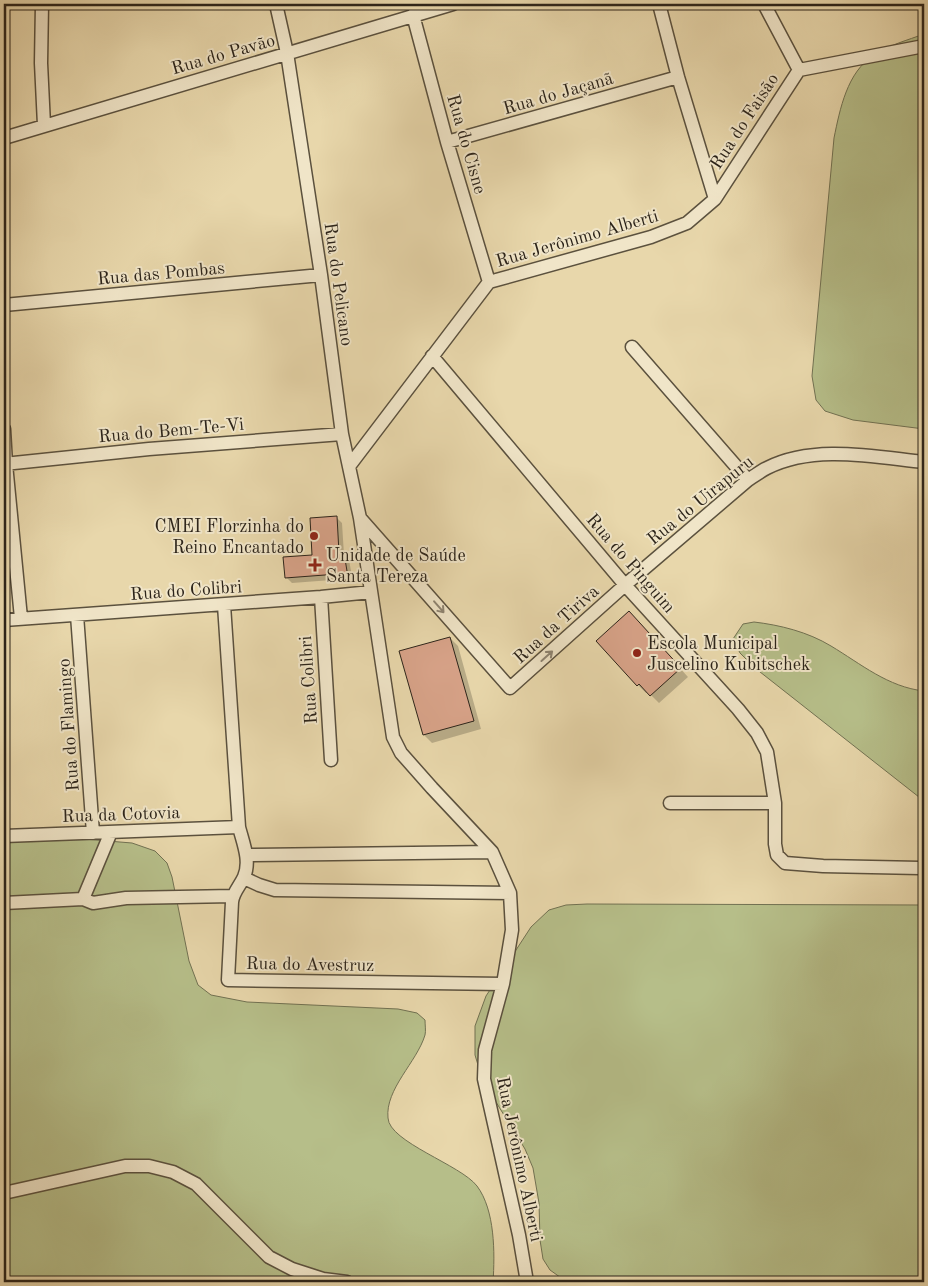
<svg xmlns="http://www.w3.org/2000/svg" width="928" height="1286" font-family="'Old Standard TT',serif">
<rect width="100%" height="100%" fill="#e8d7ab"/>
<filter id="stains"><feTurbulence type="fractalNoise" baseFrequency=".004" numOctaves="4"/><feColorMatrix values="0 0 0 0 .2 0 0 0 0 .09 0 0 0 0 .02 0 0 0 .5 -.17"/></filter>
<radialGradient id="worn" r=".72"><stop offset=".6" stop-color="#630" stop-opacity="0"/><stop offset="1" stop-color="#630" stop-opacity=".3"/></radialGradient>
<path fill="#b6be89" stroke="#717152" d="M924,34V429L853,420L825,411L816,400L812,376L834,138C840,109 847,72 874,55C889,45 908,40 924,34Z
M754,622C780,625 808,632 831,646C861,664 888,687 924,691V801L755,668L740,653L733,639L743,624Z
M71,838L132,843L155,851L167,863L172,877L189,961L198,985L211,995L247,1002L398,1009L417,1013L425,1020C425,1025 426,1031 425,1035C417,1062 385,1089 388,1118C389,1142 461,1165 477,1186C495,1210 495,1253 493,1282H4V840Z
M587,904L924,905V1282H677L654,1277L612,1282H571L564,1280L550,1270L543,1259L540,1240L539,1203L533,1168L525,1149L491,1094L481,1075L475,1055V1026L486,996L531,927L549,910L566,905Z"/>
<path fill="#0003" d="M336,517L342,523L344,555L349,560L353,582L345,579L292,583L286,577L314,556Z
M637,621L688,677L659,703L648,692L646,693L638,685L598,641Z
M450,638L458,646L481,729L432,743L424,735L400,652Z"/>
<path fill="#d8a389" stroke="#2c241a" d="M337,516L339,553H344L348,577L338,574L285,578L283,557L312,555L310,518Z
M629,611L681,668L650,696L639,684L637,686L596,641Z
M450,637L474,721L423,735L399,651Z"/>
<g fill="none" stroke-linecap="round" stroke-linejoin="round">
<defs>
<path id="street" d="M42,4L41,63L44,125
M276,4L287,53L321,275L342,434L360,518L393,737L401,753L432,788L492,852L510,893L512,930L503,984L485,1050L484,1079L519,1235L527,1282
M659,4L678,77L715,199
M764,4L799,70
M413,15L447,142L489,282
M4,138L453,4
M447,142L678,77
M4,305L321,275
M632,347L748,480
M432,356L625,585L738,709L757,733L767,752L775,803V844L777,855L785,863L823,866L920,868
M4,429L6,464L21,618
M4,464L149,449L342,434
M350,465L489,282L651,237L687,223L715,199L799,70L924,46
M360,518L510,688L625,585L748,480C754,476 761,471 767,468C814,444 875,457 924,462
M321,597L331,760
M224,605L239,827C243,843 251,861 244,877C240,886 233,892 232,902L228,980L503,984
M77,615L93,833
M4,620L321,597L371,592
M670,803H775
M4,836L239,827
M247,855L492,852
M244,878L259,885L275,890L510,893
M83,899L93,903L126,898L233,896
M4,903L83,899L111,832
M4,1193L125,1166H149L173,1172L196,1184L269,1257L292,1269L323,1279L347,1282"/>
</defs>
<use href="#street" stroke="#5b513e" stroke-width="15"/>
<use href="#street" stroke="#f0e5c8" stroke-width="12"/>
</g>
<defs><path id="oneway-shaft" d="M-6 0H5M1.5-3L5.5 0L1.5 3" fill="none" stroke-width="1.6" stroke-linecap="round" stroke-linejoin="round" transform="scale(1.25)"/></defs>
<g stroke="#8e8471">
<use href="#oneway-shaft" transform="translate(439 607) rotate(49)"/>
<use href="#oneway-shaft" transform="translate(547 656) rotate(-42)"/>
</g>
<g fill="#8f2418" stroke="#f0e5c8" stroke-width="2">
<circle cx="314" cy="536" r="5"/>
<path d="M312.5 557.5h5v5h5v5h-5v5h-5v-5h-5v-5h5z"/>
<circle cx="637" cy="653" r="5"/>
</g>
<g text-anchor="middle" stroke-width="4" stroke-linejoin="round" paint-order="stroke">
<g font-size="18" fill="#2c241a" stroke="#f0e5c8">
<text transform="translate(223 54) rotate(-16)" y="6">Rua do Pavão</text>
<text transform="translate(558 93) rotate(-16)" y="6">Rua do Jaçanã</text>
<text transform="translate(744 121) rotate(-57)" y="6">Rua do Faisão</text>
<text transform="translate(467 144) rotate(74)" y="6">Rua do Cisne</text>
<text transform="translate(577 238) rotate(-16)" y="6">Rua Jerônimo Alberti</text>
<text transform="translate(161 273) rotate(-5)" y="6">Rua das Pombas</text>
<text transform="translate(339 284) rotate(82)" y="6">Rua do Pelicano</text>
<text transform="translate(171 430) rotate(-5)" y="6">Rua do Bem-Te-Vi</text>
<text transform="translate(700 500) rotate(-39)" y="6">Rua do Uirapuru</text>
<text transform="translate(631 563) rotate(49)" y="6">Rua do Pinguim</text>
<text transform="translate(186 590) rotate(-4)" y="6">Rua do Colibri</text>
<text transform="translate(556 624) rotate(-42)" y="6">Rua da Tiriva</text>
<text transform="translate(308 680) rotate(-94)" y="6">Rua Colibri</text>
<text transform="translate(68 725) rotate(-94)" y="6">Rua do Flamingo</text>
<text transform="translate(121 814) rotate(-2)" y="6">Rua da Cotovia</text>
<text transform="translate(310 964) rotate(1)" y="6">Rua do Avestruz</text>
<text transform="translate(520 1159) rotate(78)" y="6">Rua Jerônimo Alberti</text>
</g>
<g font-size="18" fill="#2c241a" stroke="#f0e5c8" text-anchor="start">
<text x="304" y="532" text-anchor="end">CMEI Florzinha do<tspan x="304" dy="21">Reino Encantado</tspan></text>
<text x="326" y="561">Unidade de Saúde<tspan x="326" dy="21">Santa Tereza</tspan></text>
<text x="647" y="649">Escola Municipal<tspan x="647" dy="21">Juscelino Kubitschek</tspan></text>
</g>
</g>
<rect width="928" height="1286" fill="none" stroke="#e8d7ab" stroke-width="20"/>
<rect x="5" y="5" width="918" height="1276" fill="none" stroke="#2c241a" stroke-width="2.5"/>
<rect x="10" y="10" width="908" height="1266" fill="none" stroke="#2c241a"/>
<rect width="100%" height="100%" filter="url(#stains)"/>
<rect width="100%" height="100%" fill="url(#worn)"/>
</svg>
